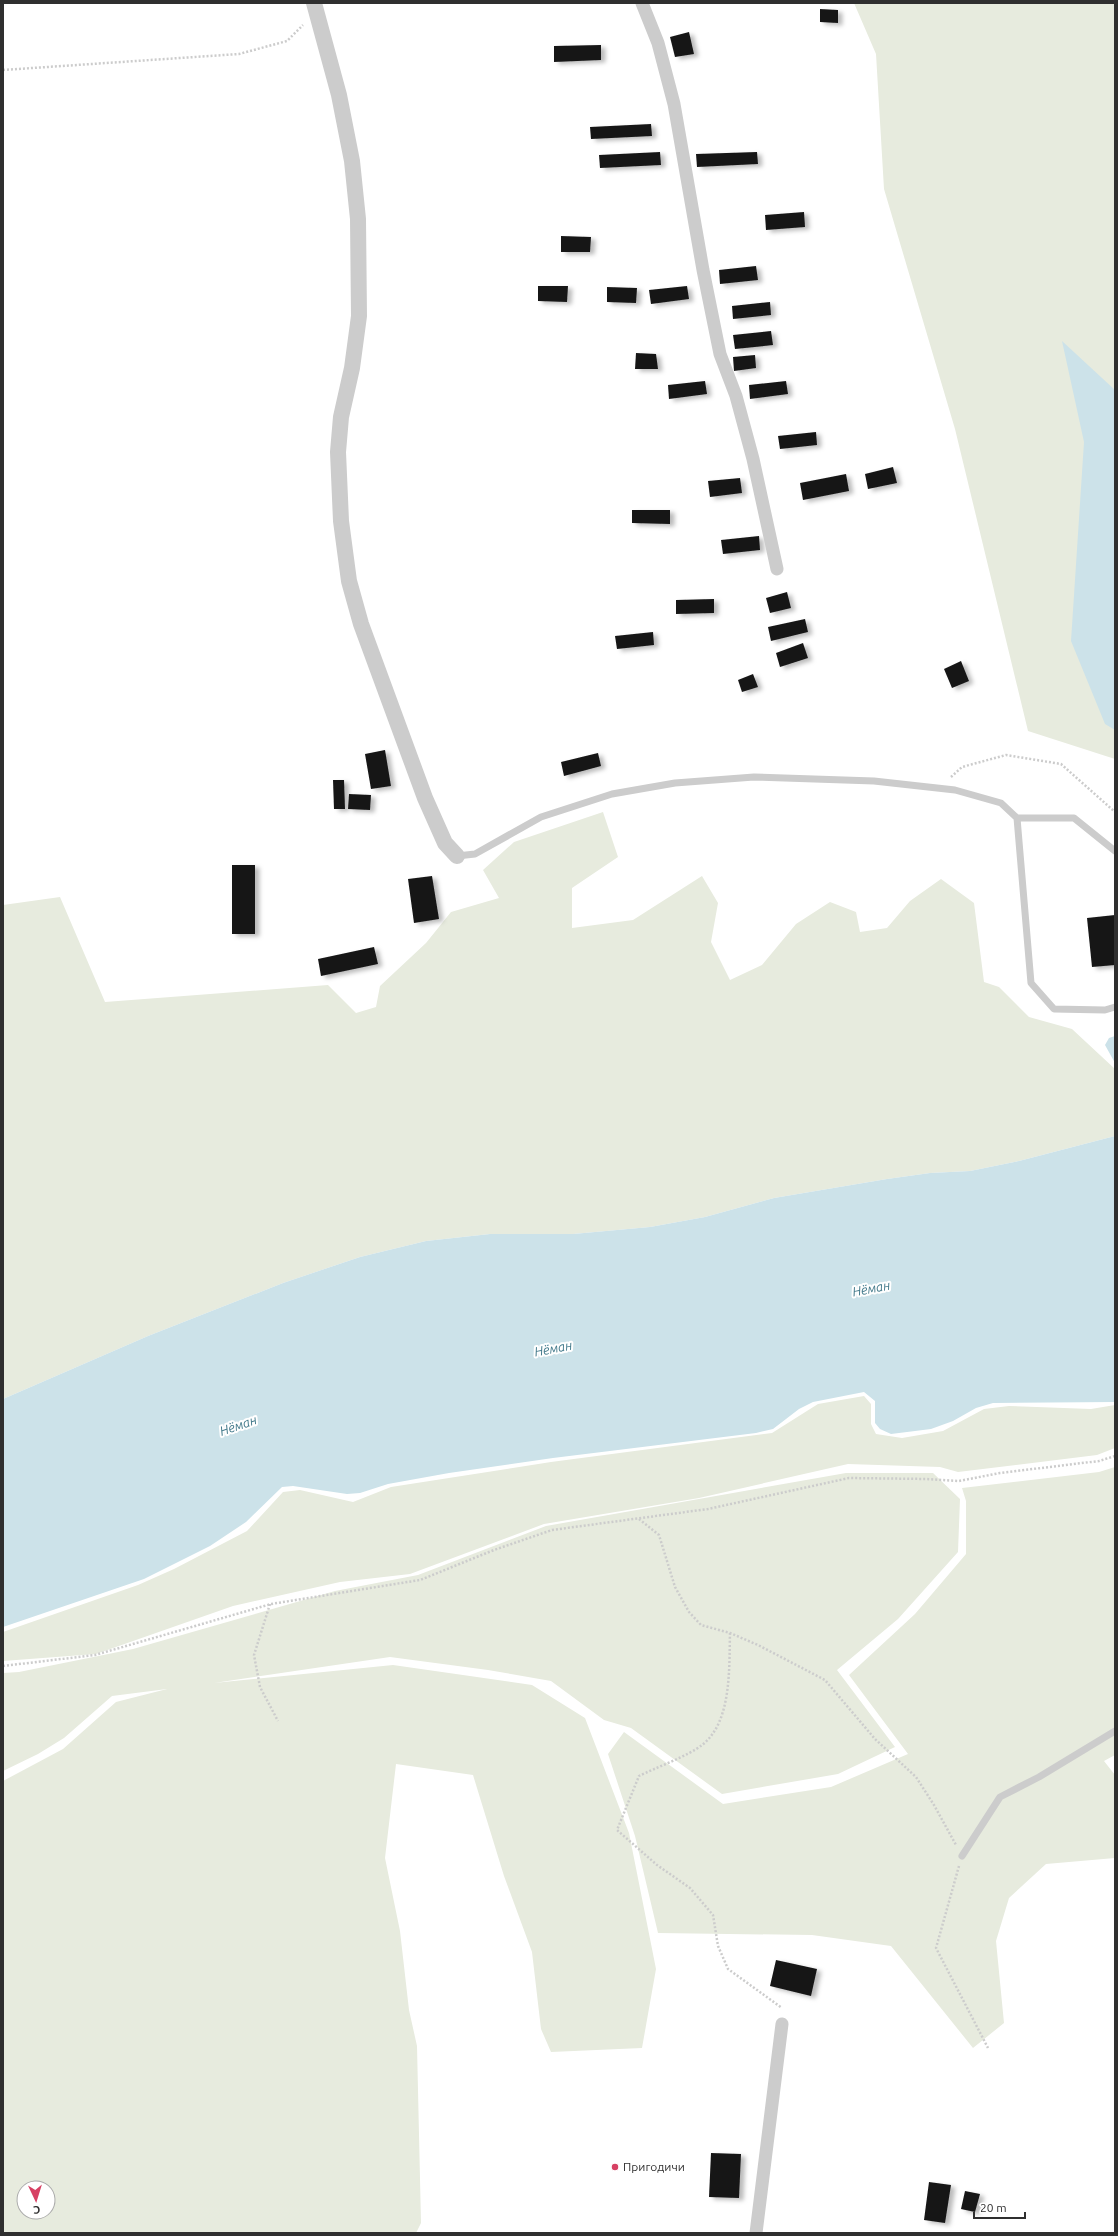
<svg xmlns="http://www.w3.org/2000/svg" width="1118" height="2236" font-family="Ubuntu,sans-serif">
<defs>
<filter id="shadow"><feDropShadow dx="4.5" dy="2.5" stdDeviation="2" flood-color="#0004"/></filter>
</defs>
<rect width="100%" height="100%" fill="#fff"/>
<path fill="#e7ebde" fill-rule="evenodd" d="M854,3H1115V759L1028,731L955,429L884,189L876,54Z
M603,812L618,857L572,888V928L633,920L702,876L718,903L711,942L730,980L762,965L796,924L830,902L856,912L860,932L887,928L910,901L941,879L974,903L984,982L999,987L1029,1017L1072,1029L1115,1069V1136L1019,1161L970,1171L930,1173L887,1179L774,1198L705,1217L650,1227L573,1234H490L426,1241L360,1257L283,1283L148,1336L3,1399V905L60,897L105,1002L328,985L356,1013L376,1007L380,986L426,943L451,912L499,898L483,870L514,842Z
M864,1396L871,1404V1424L876,1434L902,1438L943,1431L984,1409L1009,1406L1091,1409L1115,1405V1448L1097,1455L958,1472L940,1467L848,1464L699,1498L544,1524L410,1574L340,1582L233,1606L96,1654L3,1661V1632L138,1585L174,1569L247,1531L283,1492L300,1490L353,1502L391,1487L551,1462L772,1433L818,1404Z
M1115,1467V1755L1104,1761L1115,1775V1858L1046,1864L1009,1898L996,1941L1004,2023L973,2048L891,1946L812,1935L658,1933L635,1836L608,1754L624,1732L723,1804L831,1787L908,1754L849,1675L915,1614L966,1554V1501L962,1488L1099,1472Z
M846,1473H933L960,1499L958,1552L898,1619L837,1670L895,1747L838,1774L722,1794L631,1728L604,1720L551,1681L488,1670L390,1657L214,1683L393,1665L532,1685L585,1718L629,1833L656,1969L642,2048L551,2052L541,2029L532,1952L504,1876L473,1775L396,1764L385,1858L400,1931L409,2010L417,2046L421,2223L416,2233H3V1781L63,1749L116,1702L167,1689L112,1696L64,1738L38,1754L3,1771V1673L19,1672L133,1649L335,1591L418,1575L546,1526ZM24,2188H48V2212H24Z"/>
<path fill="#cce2e9" d="M1062,341L1115,390V730L1105,724L1071,641L1084,442Z
M1115,1036V1063L1105,1045L1109,1038Z
M1115,1136V1402L993,1403L976,1408L953,1421L931,1429L891,1434L880,1429L875,1423V1401L864,1392L813,1402L799,1409L773,1429L756,1433L553,1458L449,1473L388,1484L360,1493L347,1494L293,1486L282,1487L246,1522L210,1546L144,1579L3,1627V1399L148,1336L283,1283L360,1257L426,1241L490,1234H573L650,1227L705,1217L774,1198L887,1179L930,1173L970,1171L1019,1161Z"/>
<path fill="#161616" filter="url(#shadow)" d="M820,9L838,10V23L820,22Z
M689,32L694,54L675,57L670,37Z
M601,45V60L554,62V46Z
M651,124L652,136L591,139L590,127Z
M660,152L661,165L600,168L599,155Z
M757,152L758,164L697,167L696,154Z
M804,212L805,227L766,230L765,215Z
M561,236L591,237L590,252H561Z
M756,266L758,280L720,284L719,270Z
M538,286H568L567,302L538,301Z
M687,286L689,299L651,304L649,290Z
M607,287L637,288L636,303L607,302Z
M770,302L771,315L733,319L732,306Z
M771,331L773,345L735,349L733,335Z
M636,353L656,354L658,369H635Z
M755,355L756,368L734,371L733,357Z
M705,381L707,394L669,399L668,385Z
M786,381L788,394L750,399L749,385Z
M816,432L817,445L780,449L778,436Z
M893,467L897,483L868,489L865,474Z
M846,474L849,491L803,500L800,483Z
M740,478L742,493L710,497L708,481Z
M632,510H670V524L632,523Z
M759,536L760,550L723,554L721,540Z
M787,592L791,608L770,613L766,598Z
M714,599V613L676,614V600Z
M805,619L808,632L771,641L768,627Z
M653,632L654,645L617,649L615,636Z
M803,643L808,658L780,667L776,653Z
M961,661L969,681L952,688L944,669Z
M753,674L758,687L742,692L738,680Z
M385,750L391,786L371,789L365,754Z
M598,753L601,766L564,776L561,762Z
M333,780H344L345,809H334Z
M349,794L371,795L370,810L348,809Z
M232,865H255V934H232Z
M432,876L439,919L414,923L408,879Z
M1115,915V965L1092,967L1087,918Z
M374,947L378,964L321,976L318,959Z
M776,1960L817,1969L811,1996L770,1986Z
M711,2153L741,2154L739,2198L709,2197Z
M929,2182L951,2185L945,2223L924,2220Z
M965,2191L980,2194L975,2212L961,2209Z"/>
<g fill="none" stroke-linecap="round" stroke-linejoin="round">
<path stroke="#ccc" stroke-width="2.5" stroke-dasharray="2 2" stroke-linecap="butt" d="M3,70L239,54L287,41L303,25
M951,777L962,767L1006,755L1061,764L1115,812
M639,1519L659,1535L675,1587L689,1612L701,1625L730,1633L758,1645L825,1680L875,1739L916,1777L934,1805L956,1845
M270,1604L254,1655L260,1687L278,1721
M730,1633C729,1668 732,1722 702,1745C690,1755 655,1768 639,1776L617,1830L657,1865L690,1888L713,1915L718,1946L728,1969L782,2008
M3,1666L95,1655L271,1604L420,1580L494,1550L552,1530L708,1509L849,1478L927,1479L959,1481L1000,1473L1099,1461L1115,1456
M959,1866L936,1948L988,2048"/>
<path stroke="#ccc" stroke-width="7" d="M1017,818H1074L1115,851
M457,856L475,854L541,817L612,794L675,783L754,777L874,781L955,790L1001,803L1017,818L1031,983L1054,1009L1105,1010L1115,1007
M962,1856L1000,1797L1039,1777L1115,1731"/>
<path stroke="#ccc" stroke-width="13" d="M642,3L658,43L674,104L703,270L720,354L736,396L753,459L777,569
M756,2233L782,2024"/>
<path stroke="#ccc" stroke-width="16" d="M314,3L339,95L352,161L358,219L359,316L352,368L341,417L338,452L341,521L349,581L361,624L425,798L445,843L457,856"/>
</g>
<circle fill="#d74063" stroke="#fff" stroke-width="1.5" cx="615" cy="2167" r="4"/>
<g text-anchor="middle" stroke-width="4" stroke-linejoin="round" paint-order="stroke">
<g font-size="12" fill="#2f2f2f" stroke="#fff" text-anchor="start">
<text x="623" y="2171">Пригодичи</text>
</g>
<g font-size="13" font-style="italic" fill="#437a8b" stroke="#fff">
<text transform="translate(871 1288) rotate(-11)" y="5">Нёман</text>
<text transform="translate(553 1348) rotate(-11)" y="5">Нёман</text>
<text transform="translate(238 1425) rotate(-19)" y="5">Нёман</text>
</g>
</g>
<rect width="1118" height="2236" fill="none" stroke="#2f2f2f" stroke-width="8"/>
<g transform="translate(36 2200) rotate(176)"><circle r="19" fill="#ffffff" stroke="#acacac"/>
<path d="M0-3L7 15L0 10L-7 15Z" fill="#d74063"/>
<text y="-6" font-size="11" font-weight="bold" text-anchor="middle" fill="#2f2f2f">С</text>
</g>
<path d="M974 2212v6h51v-6" fill="none" stroke="#2f2f2f" stroke-width="2"/>
<text x="980" y="2212" font-size="12" fill="#2f2f2f" stroke="#ffffff" stroke-width="3" paint-order="stroke">20 m</text>
</svg>
